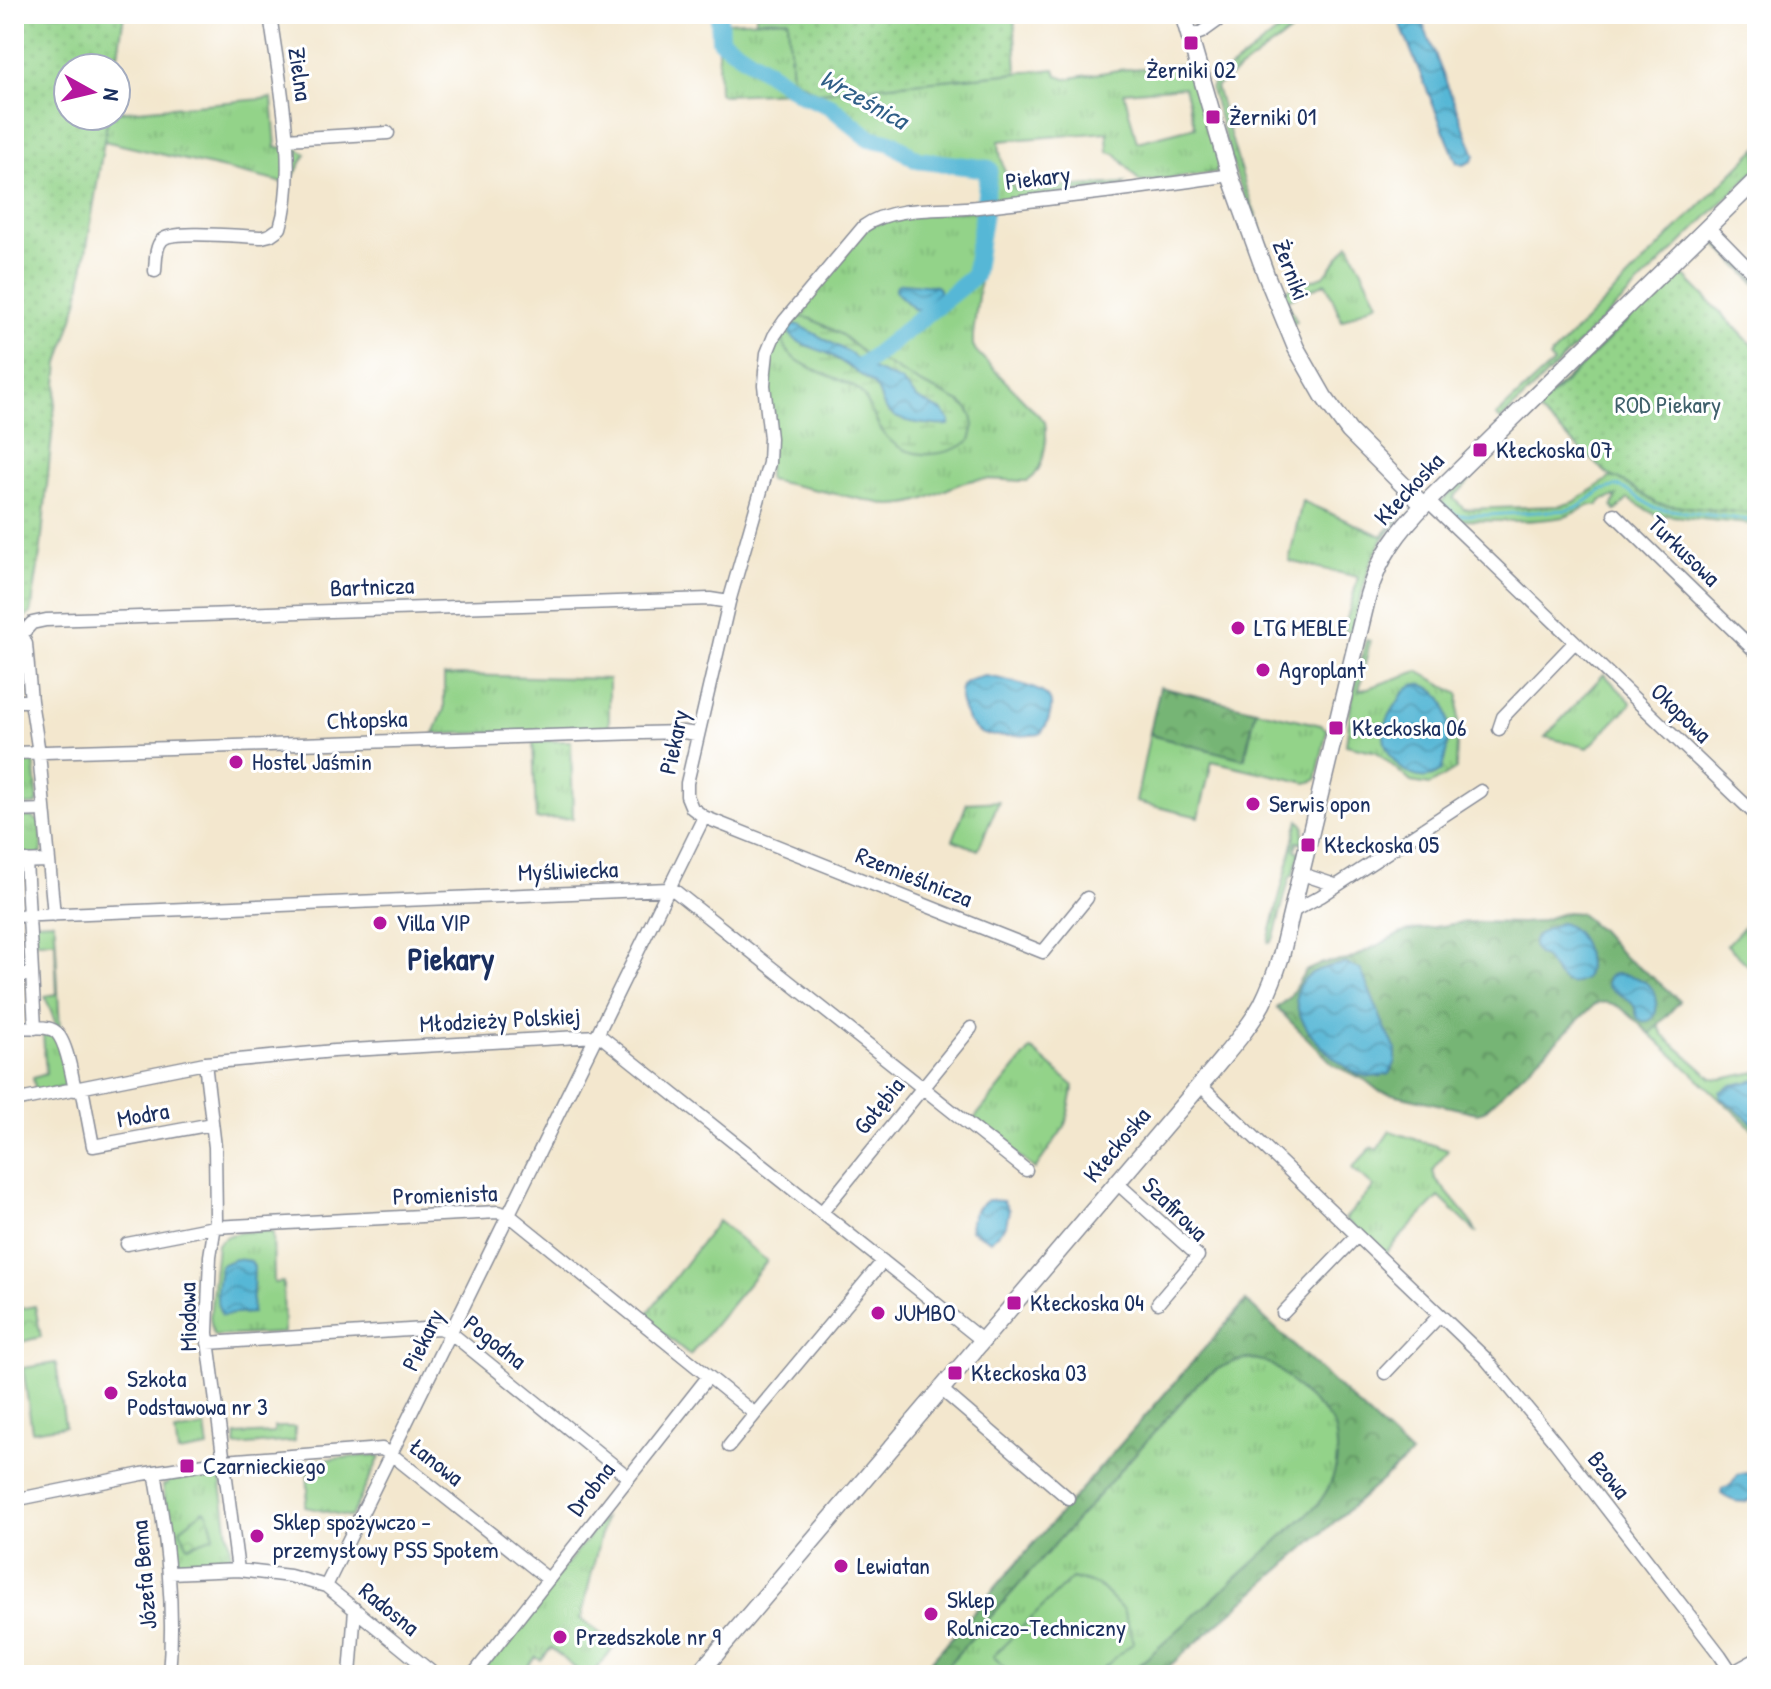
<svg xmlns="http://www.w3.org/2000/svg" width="1771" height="1689" font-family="'Patrick Hand',sans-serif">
<defs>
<pattern id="grass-tufts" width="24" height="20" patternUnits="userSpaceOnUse" patternTransform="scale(2)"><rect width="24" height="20" fill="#93d389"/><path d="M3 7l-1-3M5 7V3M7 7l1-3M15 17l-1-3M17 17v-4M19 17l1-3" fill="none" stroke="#7eb579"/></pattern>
<pattern id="forest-crowns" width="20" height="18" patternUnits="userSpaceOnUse" patternTransform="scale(2)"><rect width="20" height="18" fill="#76b575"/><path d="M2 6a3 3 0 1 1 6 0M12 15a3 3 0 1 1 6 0" fill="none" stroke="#609463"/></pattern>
<pattern id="wetland-marsh" width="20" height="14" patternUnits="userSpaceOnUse" patternTransform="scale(2)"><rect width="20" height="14" fill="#93d389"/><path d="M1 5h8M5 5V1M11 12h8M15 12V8" fill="none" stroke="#7eb579"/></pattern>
<pattern id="park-crowns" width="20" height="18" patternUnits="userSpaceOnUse" patternTransform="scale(2)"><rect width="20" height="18" fill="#93d389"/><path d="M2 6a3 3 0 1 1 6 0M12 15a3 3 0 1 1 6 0" fill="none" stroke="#7eb579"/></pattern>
<pattern id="garden-dots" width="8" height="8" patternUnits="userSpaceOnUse" patternTransform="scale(2)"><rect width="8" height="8" fill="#93d389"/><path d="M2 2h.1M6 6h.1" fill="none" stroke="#7eb579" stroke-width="1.8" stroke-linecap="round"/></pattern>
<pattern id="water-waves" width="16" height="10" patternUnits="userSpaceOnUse" patternTransform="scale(2)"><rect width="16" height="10" fill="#57b7d6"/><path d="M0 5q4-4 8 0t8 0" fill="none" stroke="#4795b1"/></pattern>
</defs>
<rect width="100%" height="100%" fill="#fff"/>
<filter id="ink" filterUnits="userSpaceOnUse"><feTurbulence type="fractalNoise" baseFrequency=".0125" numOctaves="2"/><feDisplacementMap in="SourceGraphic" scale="16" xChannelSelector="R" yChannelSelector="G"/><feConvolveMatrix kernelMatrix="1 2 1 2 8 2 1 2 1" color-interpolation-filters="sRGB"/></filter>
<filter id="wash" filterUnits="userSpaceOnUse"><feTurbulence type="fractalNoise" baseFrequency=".006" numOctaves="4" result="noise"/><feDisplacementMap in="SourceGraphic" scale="32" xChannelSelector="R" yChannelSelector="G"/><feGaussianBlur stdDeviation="1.8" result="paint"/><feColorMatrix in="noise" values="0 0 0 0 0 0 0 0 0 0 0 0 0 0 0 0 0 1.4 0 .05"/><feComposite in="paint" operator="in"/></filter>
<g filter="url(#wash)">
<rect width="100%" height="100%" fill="#f3e7ce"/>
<path fill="url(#grass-tufts)" stroke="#578174" stroke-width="2" fill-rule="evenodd" d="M717,14H724L725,22L788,19L792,78L817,92L1055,69L1057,75L1065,79L1118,70L1181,65L1192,71L1222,168L1218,172L1140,182L1116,154L1108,152L1107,132L999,141C1000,159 1004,177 1016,190L1125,183L1123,186L983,203L986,172L916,162L890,145L868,140L839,116L843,115L832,104L804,93L793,86V92L723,95L719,93ZM1184,87L1195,127L1137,142L1124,92Z
M1300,14H1315L1216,87L1245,185L1283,290L1324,276L1349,244L1378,302L1342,321L1326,283L1287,300L1297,322L1292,324L1283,302L1287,300L1284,291H1279L1237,177L1211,89L1214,81Z
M272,98L276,147L296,148L306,154L289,184L104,141L108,116H116V112Z
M1757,148V168L1501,420L1496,416L1553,363L1549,358Z
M989,209L973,335V345L976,351L1045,422C1048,440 1044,473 1027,481C1006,481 982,476 962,483C933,494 923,505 889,505L768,480V370L778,337L869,226L908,215Z
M1712,236L1757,282V285L1711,239L1537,410L1453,498L1464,509L1559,506L1574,502L1611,477L1621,480L1657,504L1757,514V525L1654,514L1628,499L1616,511L1612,506L1617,496L1600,501L1599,505C1587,503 1577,514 1564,517C1530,523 1492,521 1457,520L1439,504Z
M1302,501L1382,536L1402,514L1400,519L1383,539L1371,561L1351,632L1344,630L1358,577L1289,561Z
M1366,640L1370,641L1359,691L1418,671L1459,694L1456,769L1430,785L1411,782L1377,752L1346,745L1351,704Z
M1604,674L1631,702L1630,705L1588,748L1545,737Z
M461,675L609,679V730L434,734L444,709V676Z
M1256,710L1321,725L1327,730L1316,780L1307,783L1212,761L1199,817L1136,802L1150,732L1154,736L1245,758Z
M533,741H571L573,818L536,819Z
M30,757L34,761L38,802L35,805L14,806V759Z
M999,801L978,850L953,840L967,803Z
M14,817H31L40,822L42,851L40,855L14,856L18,851L17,822Z
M1299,820L1304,826L1302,843L1297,842L1295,850L1300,852L1293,875L1290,876L1274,937L1270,943L1268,942Z
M1757,913V974L1727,945Z
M53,921L55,928L60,1031L58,1030L45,996L57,994L55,941H36L33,922Z
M1658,1025L1664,1036L1712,1078L1721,1079L1757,1072V1133L1650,1034Z
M48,1030L59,1043L67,1084L65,1087L36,1093L33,1078L46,1074L43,1034Z
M1031,1049L1074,1086L1065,1126L1035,1169L973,1120Z
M1390,1131L1448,1150L1433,1171L1435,1178L1469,1219L1477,1233L1439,1197L1384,1254L1345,1219L1374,1187L1352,1168L1372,1147L1377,1150Z
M718,1221L767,1261L690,1355L644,1318Z
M273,1231L274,1283L283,1282L284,1333L215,1336L213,1334L210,1318L217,1244C229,1229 255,1232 273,1231Z
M1246,1301L1411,1455L1159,1675H919Z
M205,1427L208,1448L178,1453L175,1432Z
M274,1427H295V1441L235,1446L236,1435L274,1433Z
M377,1455L380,1457L351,1517L305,1507L308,1491L307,1461Z
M217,1472L218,1476L220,1477L232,1562L224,1565L179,1566L173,1561L163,1485L168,1484V1479Z
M605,1516L581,1619L616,1645L591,1675H583L551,1648L541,1660L536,1657L521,1675H479Z"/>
<path fill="url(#forest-crowns)" stroke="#48726a" stroke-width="2" d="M1160,687L1256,710L1244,759L1154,736L1150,732Z
M1567,912L1579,913L1600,930L1624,957L1655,979L1680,1001L1650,1034C1635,1021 1615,994 1594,1005L1484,1111L1477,1113L1379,1091L1365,1080L1334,1065L1277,1008L1289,998L1305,971L1323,963L1348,960L1404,932L1465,922L1522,923L1536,922Z
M1246,1301L1411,1455L1159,1675H1128L1316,1506C1333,1486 1340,1463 1336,1437C1335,1431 1334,1424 1330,1420C1323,1410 1312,1402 1303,1394C1295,1386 1286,1375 1276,1368C1250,1349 1220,1365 1198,1383L939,1675H919Z"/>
<path fill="url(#wetland-marsh)" stroke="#578174" stroke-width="2" d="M799,316L812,319L842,335L870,359L885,363L920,383L960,402L967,408L972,416L974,425L970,441C942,459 903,461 882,431C872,417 870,400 857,389C839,375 776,365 784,334C786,326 792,319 799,316Z"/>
<path fill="url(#park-crowns)" stroke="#578174" stroke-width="2" d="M35,1306L41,1337L17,1343L14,1328V1310Z
M204,1510L208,1513L214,1536L188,1546L180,1530L181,1528Z"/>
<path fill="url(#garden-dots)" stroke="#578174" stroke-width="2" d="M14,14H124L116,68H68V116H108L78,302L59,363L41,547L31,613L14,625Z
M756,14H1014L1017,73L817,92L792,78L788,19L756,20Z
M1679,270L1757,350V514L1657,504L1621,480L1611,477L1537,410Z"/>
<path fill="#93d389" stroke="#578174" stroke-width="2" d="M56,1363L65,1426L32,1431L23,1368Z
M1072,1578L1098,1585L1123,1610L1134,1642L1095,1675H1012L993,1656Z"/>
<path fill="url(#water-waves)" stroke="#39739a" stroke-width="2" d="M1396,14H1419L1475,155L1472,161L1463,165L1457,163Z
M902,283L936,286L939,289V292L922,309H914L895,291L897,285Z
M792,325H799L850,353L863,365L901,381L918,399L942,411L950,421L949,425C937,426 904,423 894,416C879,407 883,396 874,385C873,383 866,379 864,377C852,369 840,360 827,353C813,347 799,346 789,333Z
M985,676C998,678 1040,687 1048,697C1056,706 1047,726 1040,734C1029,736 993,737 983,734C969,729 955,700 962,686C966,679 979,678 985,676Z
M1417,684C1458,689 1451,742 1441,771C1417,791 1384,760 1384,734C1384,722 1393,710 1399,700C1404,691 1407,686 1417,684Z
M1560,923C1581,927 1594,960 1585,979C1561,993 1557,971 1544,958C1542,956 1540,955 1538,954C1522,938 1548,928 1560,923Z
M1346,964L1360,969L1363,975L1385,1028L1396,1049V1062L1389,1074C1379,1077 1368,1078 1359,1074C1310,1050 1253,973 1346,964Z
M1614,974C1628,974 1645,978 1654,991C1659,999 1658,1024 1643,1021C1635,1019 1637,1012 1634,1006C1628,997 1616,993 1608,987L1607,983L1608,977Z
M1757,1080V1127L1721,1097L1720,1092L1732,1085Z
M988,1200L1003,1201L1009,1210L1006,1225L991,1241L971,1230C968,1218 977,1206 988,1200Z
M235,1259L251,1261L254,1267L252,1313L222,1315C213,1301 218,1280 221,1265Z
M1746,1473C1769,1483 1753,1517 1721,1494L1722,1488L1731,1485L1738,1475Z"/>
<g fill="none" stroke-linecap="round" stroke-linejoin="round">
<path stroke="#57b7d6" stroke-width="3" d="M1444,505L1456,515H1488L1568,510L1580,506L1600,491L1617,486L1627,490L1654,508L1757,521"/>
<path stroke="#57b7d6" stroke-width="18" d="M719,14L720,40L803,95L830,106L869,138L892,143L917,160L989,169L985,201
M863,365L974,276L984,212"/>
</g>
</g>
<g filter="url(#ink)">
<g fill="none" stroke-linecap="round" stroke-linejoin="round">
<defs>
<path id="street" d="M1189,37L1202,32L1227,14
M286,139L388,133
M1708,227L1757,277
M155,271C156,261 155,247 162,240C172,229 245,237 262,237L270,235L280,228C299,168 278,76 270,14
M1428,501L1757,816
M1614,514L1757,653
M22,634L32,623L46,620L710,599L729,602
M22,634L26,644L31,701L39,753L54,915
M14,701H31
M1499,729L1503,717L1575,642
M14,753L642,733L683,732L697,734
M14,811L44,810
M26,861L35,1028
M14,862L49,861
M1302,874L1335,885
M1087,898L1043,952L704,817L692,808L687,796V783L729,602L769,463L770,438L764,385L765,371L767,353L774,336L785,320L864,226C893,205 944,211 978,207C1062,197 1147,188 1230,175
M1293,911L1321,896L1481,791
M14,916L669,889L675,891L1026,1170
M14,975H31
M14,1028C25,1028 43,1025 53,1030C66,1036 72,1076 75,1090
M205,1063L215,1147L216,1219L210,1256L207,1333L238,1570
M1200,1085L1485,1358L1556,1443L1720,1655L1732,1673
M82,1088L93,1146L212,1124
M14,1101L205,1063L334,1051L597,1036L603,1038L983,1341
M1117,1183L1198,1256L1158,1303
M822,1212L971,1028
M127,1244L214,1227L498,1212L509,1215L755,1414L883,1261
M1283,1313L1356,1237
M208,1343L440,1328L451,1333L628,1477
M1385,1373L1440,1315
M941,1389L1068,1498
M729,1446L755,1414
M155,1472C167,1539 175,1607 169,1675
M14,1500L142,1474L224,1461L382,1449L396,1458L548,1579
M170,1573L238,1570L290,1576L326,1586L435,1675
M326,1586L704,817
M350,1675L355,1609
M473,1675L708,1377
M1728,1675L1757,1659"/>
<path id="secondary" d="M1183,14L1230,175L1266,275L1296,348L1324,397L1349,431L1423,505
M698,1675L1212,1071C1230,1049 1249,1028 1262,1004C1270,988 1276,972 1281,956L1368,595C1380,555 1399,530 1428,501L1757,179"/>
</defs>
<use href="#street" stroke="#878b96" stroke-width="15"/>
<use href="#secondary" stroke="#878b96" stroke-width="19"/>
<use href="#street" stroke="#fff" stroke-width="12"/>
<use href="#secondary" stroke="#fff" stroke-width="16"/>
</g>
</g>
<g fill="#b5179e" stroke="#fff" stroke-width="3">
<rect x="1183" y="35" width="16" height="16" rx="4"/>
<rect x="1205" y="109" width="16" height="16" rx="4"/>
<rect x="1472" y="442" width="16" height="16" rx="4"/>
<circle cx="1238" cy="628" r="8"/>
<circle cx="1263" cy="670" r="8"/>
<rect x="1328" y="720" width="16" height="16" rx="4"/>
<circle cx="236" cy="762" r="8"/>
<circle cx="1253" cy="804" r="8"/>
<rect x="1300" y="837" width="16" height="16" rx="4"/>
<circle cx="380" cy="923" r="8"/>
<rect x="1006" y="1295" width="16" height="16" rx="4"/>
<circle cx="878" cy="1313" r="8"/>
<rect x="947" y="1365" width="16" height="16" rx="4"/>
<circle cx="111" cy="1393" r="8"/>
<rect x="179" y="1458" width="16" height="16" rx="4"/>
<circle cx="257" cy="1536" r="8"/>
<circle cx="841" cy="1566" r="8"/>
<circle cx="931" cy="1614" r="8"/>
<circle cx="560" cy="1637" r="8"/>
</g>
<g text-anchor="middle" stroke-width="6" stroke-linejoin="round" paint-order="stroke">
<g font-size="24" fill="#1b2f5e" stroke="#fff" text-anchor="start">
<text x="1191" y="78" text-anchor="middle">Żerniki 02</text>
<text x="1229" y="125">Żerniki 01</text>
<text x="1496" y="458">Kłeckoska 07</text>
<text x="1254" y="636">LTG MEBLE</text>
<text x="1279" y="678">Agroplant</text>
<text x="1352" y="736">Kłeckoska 06</text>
<text x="252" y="770">Hostel Jaśmin</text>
<text x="1269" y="812">Serwis opon</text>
<text x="1324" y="853">Kłeckoska 05</text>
<text x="396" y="931">Villa VIP</text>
<text x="1030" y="1311">Kłeckoska 04</text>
<text x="894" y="1321">JUMBO</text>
<text x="971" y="1381">Kłeckoska 03</text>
<text x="127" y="1387">Szkoła<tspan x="127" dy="28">Podstawowa nr 3</tspan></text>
<text x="203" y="1474">Czarnieckiego</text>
<text x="273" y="1530">Sklep spożywczo -<tspan x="273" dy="28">przemysłowy PSS Społem</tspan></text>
<text x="857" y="1574">Lewiatan</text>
<text x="947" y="1608">Sklep<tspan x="947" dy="28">Rolniczo-Techniczny</tspan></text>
<text x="576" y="1645">Przedszkole nr 9</text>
</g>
<g font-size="24" fill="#1b2f5e" stroke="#fff">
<text transform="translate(300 74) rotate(82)" y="8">Zielna</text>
<text transform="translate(1038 178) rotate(-7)" y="8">Piekary</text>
<text transform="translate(1291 270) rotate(69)" y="8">Żerniki</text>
<text transform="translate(1409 489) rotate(-47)" y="8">Kłeckoska</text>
<text transform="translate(1684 551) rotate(44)" y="8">Turkusowa</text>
<text transform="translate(372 587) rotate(-2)" y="8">Bartnicza</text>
<text transform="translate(1681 713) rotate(44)" y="8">Okopowa</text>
<text transform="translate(367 720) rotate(-2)" y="8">Chłopska</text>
<text transform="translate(674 742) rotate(-78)" y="8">Piekary</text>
<text transform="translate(568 871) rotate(-2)" y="8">Myśliwiecka</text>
<text transform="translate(914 877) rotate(22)" y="8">Rzemieślnicza</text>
<text transform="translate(500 1020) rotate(-3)" y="8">Młodzieży Polskiej</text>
<text transform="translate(879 1106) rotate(-51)" y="8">Gołębia</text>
<text transform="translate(143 1115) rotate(-10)" y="8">Modra</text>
<text transform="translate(1117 1145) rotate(-50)" y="8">Kłeckoska</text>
<text transform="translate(445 1195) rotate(-2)" y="8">Promienista</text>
<text transform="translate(1175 1209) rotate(44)" y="8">Szafirowa</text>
<text transform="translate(188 1317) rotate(-91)" y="8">Miodowa</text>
<text transform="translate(423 1340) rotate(-64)" y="8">Piekary</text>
<text transform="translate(495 1342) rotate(38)" y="8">Pogodna</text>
<text transform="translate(436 1462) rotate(38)" y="8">Łanowa</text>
<text transform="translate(1609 1475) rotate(52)" y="8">Bzowa</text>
<text transform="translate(591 1489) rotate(-52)" y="8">Drobna</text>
<text transform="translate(144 1575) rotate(-95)" y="8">Józefa Bema</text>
<text transform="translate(389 1609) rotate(39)" y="8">Radosna</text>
</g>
<g font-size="24" fill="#3f606b" stroke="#fff">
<text x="1668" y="413">ROD Piekary</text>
</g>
<g font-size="26" font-style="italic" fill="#305f88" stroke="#fff">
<text transform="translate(864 99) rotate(29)" y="9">Wrześnica</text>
</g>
<g font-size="32" font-weight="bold" fill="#1b2f5e" stroke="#fff">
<text x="451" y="970">Piekary</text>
</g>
</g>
<rect width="1771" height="1689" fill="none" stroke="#fff" stroke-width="48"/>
<g transform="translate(92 92) rotate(98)"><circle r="38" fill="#ffffff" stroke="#a4acbf" stroke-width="2"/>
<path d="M0-6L14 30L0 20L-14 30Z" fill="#b5179e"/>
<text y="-12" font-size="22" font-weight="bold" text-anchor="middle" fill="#1b2f5e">N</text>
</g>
</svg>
